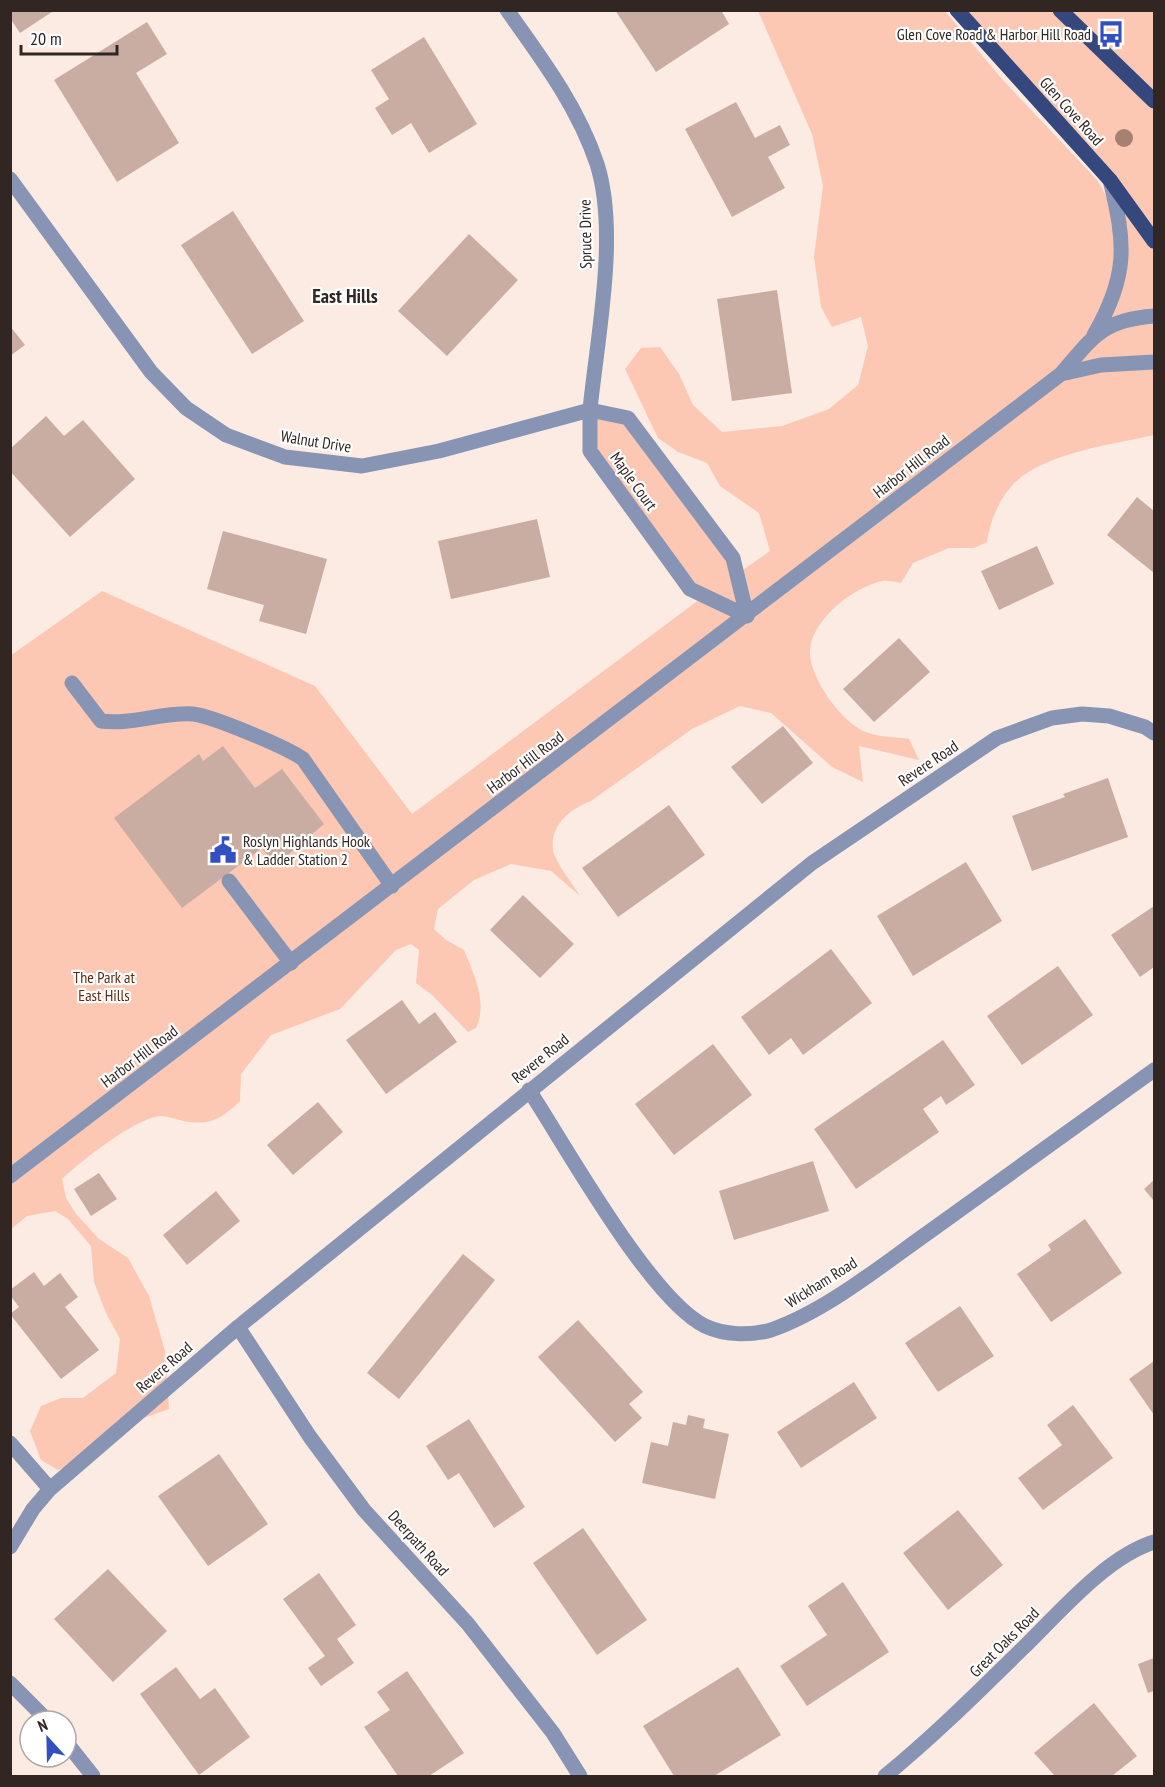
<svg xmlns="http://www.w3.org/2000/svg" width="1165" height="1787" font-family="'PT Sans Narrow',sans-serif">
<rect width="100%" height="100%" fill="#fcebe3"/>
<path fill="#fcc8b3" d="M758,11H945L1001,78L1098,181L1120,222L1110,180L957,11H1154V435C1115,444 1036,454 1010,488C997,503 990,523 987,542L974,548H949L913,563L901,583C895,582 888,580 882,581C854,587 812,619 810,650C808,677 843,725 868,733C880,737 896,737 909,739L919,760L859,746L863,782L832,767L771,713L740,706L692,729L591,801C570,809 550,825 553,850C554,860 574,886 580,896L551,871L511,864L474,880L438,909L434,929L446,940L464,950C474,975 488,1003 476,1028L468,1032L432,995L416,983L419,950L411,944L396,950L340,1009L271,1035L241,1074L240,1101C222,1119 210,1126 183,1121C176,1119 166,1116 160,1116C134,1119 81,1161 62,1179L66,1198L76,1214L99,1239L128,1258L149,1296L165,1351L169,1409L135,1421L88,1458L58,1470L41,1460L30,1431L41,1406L61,1398H83L116,1373L120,1339L106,1313L94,1282L91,1246L68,1219L55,1211L27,1216L11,1229L10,656L102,591L315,686L412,814L704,596L590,451V410L628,418L737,574L770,551L759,513L720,486L707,463L678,452L658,438L625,369L641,348L660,347L679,374L693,405L722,432L782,426L829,409L858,385L868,346L861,317L832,327L821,307L814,257L823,186L812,134Z"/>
<path fill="#c9ada2" d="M10,10H55L20,33L10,18Z
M615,10H721L729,24L656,72Z
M147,22L167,54L136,73L179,143L117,182L54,80Z
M424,37L477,124L429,153L411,123L392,135L375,108L389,99L371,70Z
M736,102L755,138L780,125L790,145L768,157L785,188L732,217L685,129Z
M233,211L304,321L252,354L181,245Z
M469,234L518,280L447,356L398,311Z
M777,290L792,393L732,401L717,299Z
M10,326L25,345L10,356Z
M46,416L64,436L83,420L135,479L70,537L10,471V449Z
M1137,497L1154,511V573L1107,535Z
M537,519L550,577L451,599L438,541Z
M223,531L327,559L306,634L259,621L264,605L207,589Z
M1037,546L1054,584L999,610L981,571Z
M899,638L930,672L874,722L843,689Z
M783,726L813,763L762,804L731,767Z
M223,746L255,788L282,769L324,824L275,866L262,848L182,908L114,818L199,754L203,761Z
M1108,778L1128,837L1032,871L1012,816L1065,797L1063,794Z
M669,805L705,855L618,917L582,868Z
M966,862L1002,921L913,976L877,916Z
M523,895L574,944L540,978L490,930Z
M1154,906V967L1140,977L1111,935Z
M831,949L872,1003L803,1055L791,1038L769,1055L741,1017Z
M1058,966L1093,1015L1022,1065L987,1016Z
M402,1000L419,1024L435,1012L457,1042L386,1094L346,1040Z
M943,1040L975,1085L946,1105L941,1096L923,1109L939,1132L856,1189L814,1129Z
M713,1044L752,1095L674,1155L635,1104Z
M318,1102L343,1132L293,1175L267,1145Z
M813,1161L829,1211L734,1240L719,1191Z
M99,1173L117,1199L91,1216L74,1189Z
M1154,1180V1201L1144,1189Z
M216,1191L240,1221L187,1265L163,1235Z
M1085,1219L1122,1273L1051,1322L1017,1274L1051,1250L1048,1245Z
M463,1254L495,1280L399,1399L367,1373Z
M34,1272L44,1286L60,1273L78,1297L65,1307L99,1350L61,1379L10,1314L19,1307L10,1295V1290Z
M960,1306L994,1356L938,1392L905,1343Z
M578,1320L643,1392L629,1404L642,1418L615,1442L538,1357Z
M1154,1361V1415L1129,1379Z
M854,1382L877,1418L801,1468L777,1432Z
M1073,1405L1113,1458L1043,1510L1018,1478L1062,1445L1047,1425Z
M688,1415L705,1419L703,1428L729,1434L715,1499L642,1483L651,1442L668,1446L673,1422L686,1425Z
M469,1419L525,1507L494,1528L459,1473L448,1480L426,1446Z
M219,1454L268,1524L208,1566L158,1496Z
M958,1510L1003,1565L948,1610L903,1553Z
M583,1528L647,1620L597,1655L533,1563Z
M108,1569L167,1631L113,1682L54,1619Z
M319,1573L356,1625L337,1639L354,1663L321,1686L308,1668L325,1656L283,1599Z
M843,1582L889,1652L807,1706L780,1666L827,1635L808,1606Z
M1154,1658V1691L1148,1693L1138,1664Z
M176,1667L200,1699L215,1688L250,1737L199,1775L140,1694Z
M738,1667L781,1735L714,1776H674L643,1726Z
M407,1671L464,1753L429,1776H398L364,1727L390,1710L377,1692Z
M1094,1703L1137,1756L1112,1776H1055L1034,1753Z"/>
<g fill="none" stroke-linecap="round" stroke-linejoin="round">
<path stroke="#8794b3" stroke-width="15" d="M72,683L101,721C132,725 162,712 193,714C212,716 286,747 303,759L392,886
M229,881L291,963"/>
<path stroke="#8794b3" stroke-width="15" d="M10,179L151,372L186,408L226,435L285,457L362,466L439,451L590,410C597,338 619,233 597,164C578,107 542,59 507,10
M590,410L628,418L733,558L747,616L690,589L590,451Z
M529,1090C565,1145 650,1299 705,1326C724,1335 750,1336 771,1330C826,1311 882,1265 929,1232C1004,1178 1079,1124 1154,1070
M238,1327L310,1437L364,1510L468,1624L553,1733L580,1776
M10,1443L50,1489
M10,1547L33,1509L50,1489L238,1327L812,863L997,738L1052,718L1082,714L1109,716L1145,727L1154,733
M10,1683L48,1721
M66,1742L93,1776
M885,1776C934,1736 978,1692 1023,1648C1059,1613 1106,1557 1154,1542"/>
<path stroke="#8794b3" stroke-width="15" d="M1094,335C1128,276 1126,245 1110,180
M1061,374L1101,365L1154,362
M10,1176L1061,374C1093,337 1102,320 1154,316"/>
<path stroke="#35487e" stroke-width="15" d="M957,10L1110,180L1154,241
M1060,10L1154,101"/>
</g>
<circle fill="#a68171" cx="1124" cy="138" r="9"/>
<defs>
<symbol id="bus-bare" viewBox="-9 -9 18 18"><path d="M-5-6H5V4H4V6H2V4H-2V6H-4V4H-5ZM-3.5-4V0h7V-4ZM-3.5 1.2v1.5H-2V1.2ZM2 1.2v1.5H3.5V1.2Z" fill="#3250c1" stroke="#fff" stroke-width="2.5" paint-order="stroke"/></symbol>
<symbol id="civic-bare" viewBox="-9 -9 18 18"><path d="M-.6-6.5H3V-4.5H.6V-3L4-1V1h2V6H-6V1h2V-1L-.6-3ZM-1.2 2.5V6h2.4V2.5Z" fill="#3250c1" stroke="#fff" stroke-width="2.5" paint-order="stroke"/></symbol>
</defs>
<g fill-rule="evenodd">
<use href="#bus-bare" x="1092" y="15" width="38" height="38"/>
<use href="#civic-bare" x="204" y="831" width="38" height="38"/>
</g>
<g text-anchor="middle" stroke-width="4.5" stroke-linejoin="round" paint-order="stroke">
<g font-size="16" fill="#312622" stroke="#fff" text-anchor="end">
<text x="1091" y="40">Glen Cove Road &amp; Harbor Hill Road</text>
<text x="243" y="847" text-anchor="start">Roslyn Highlands Hook<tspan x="243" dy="18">&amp; Ladder Station 2</tspan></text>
</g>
<g font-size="16" fill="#312622" stroke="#fff">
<text transform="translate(1072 111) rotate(48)" y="6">Glen Cove Road</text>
<text transform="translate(585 234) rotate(-91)" y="6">Spruce Drive</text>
<text transform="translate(316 441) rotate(9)" y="6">Walnut Drive</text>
<text transform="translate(911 466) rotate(-38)" y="6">Harbor Hill Road</text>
<text transform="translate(634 481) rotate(54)" y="6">Maple Court</text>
<text transform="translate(525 762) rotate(-37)" y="6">Harbor Hill Road</text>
<text transform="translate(928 763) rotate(-34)" y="6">Revere Road</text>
<text transform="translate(139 1056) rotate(-37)" y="6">Harbor Hill Road</text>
<text transform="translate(540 1058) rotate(-39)" y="6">Revere Road</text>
<text transform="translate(821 1282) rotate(-32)" y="6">Wickham Road</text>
<text transform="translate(164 1367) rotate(-41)" y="6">Revere Road</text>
<text transform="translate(419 1543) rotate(48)" y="6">Deerpath Road</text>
<text transform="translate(1004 1642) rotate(-45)" y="6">Great Oaks Road</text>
</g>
<g font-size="16" fill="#5f2b13" stroke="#fff">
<text x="104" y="983">The Park at<tspan x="104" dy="18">East Hills</tspan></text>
</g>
<g font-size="20" font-weight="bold" fill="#312622" stroke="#fff">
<text x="345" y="303">East Hills</text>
</g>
</g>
<rect width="1165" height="1787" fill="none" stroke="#312622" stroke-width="24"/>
<g transform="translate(48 1739) rotate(338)"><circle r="28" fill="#ffffff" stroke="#ada8a7" stroke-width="1.5"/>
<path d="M0-4.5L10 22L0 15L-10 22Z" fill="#3250c1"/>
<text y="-9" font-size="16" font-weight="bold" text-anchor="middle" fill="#312622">N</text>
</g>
<path d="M21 45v9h96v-9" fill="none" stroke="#312622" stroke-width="3"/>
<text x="30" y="45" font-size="18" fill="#312622" stroke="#ffffff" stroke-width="4.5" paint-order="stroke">20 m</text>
</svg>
